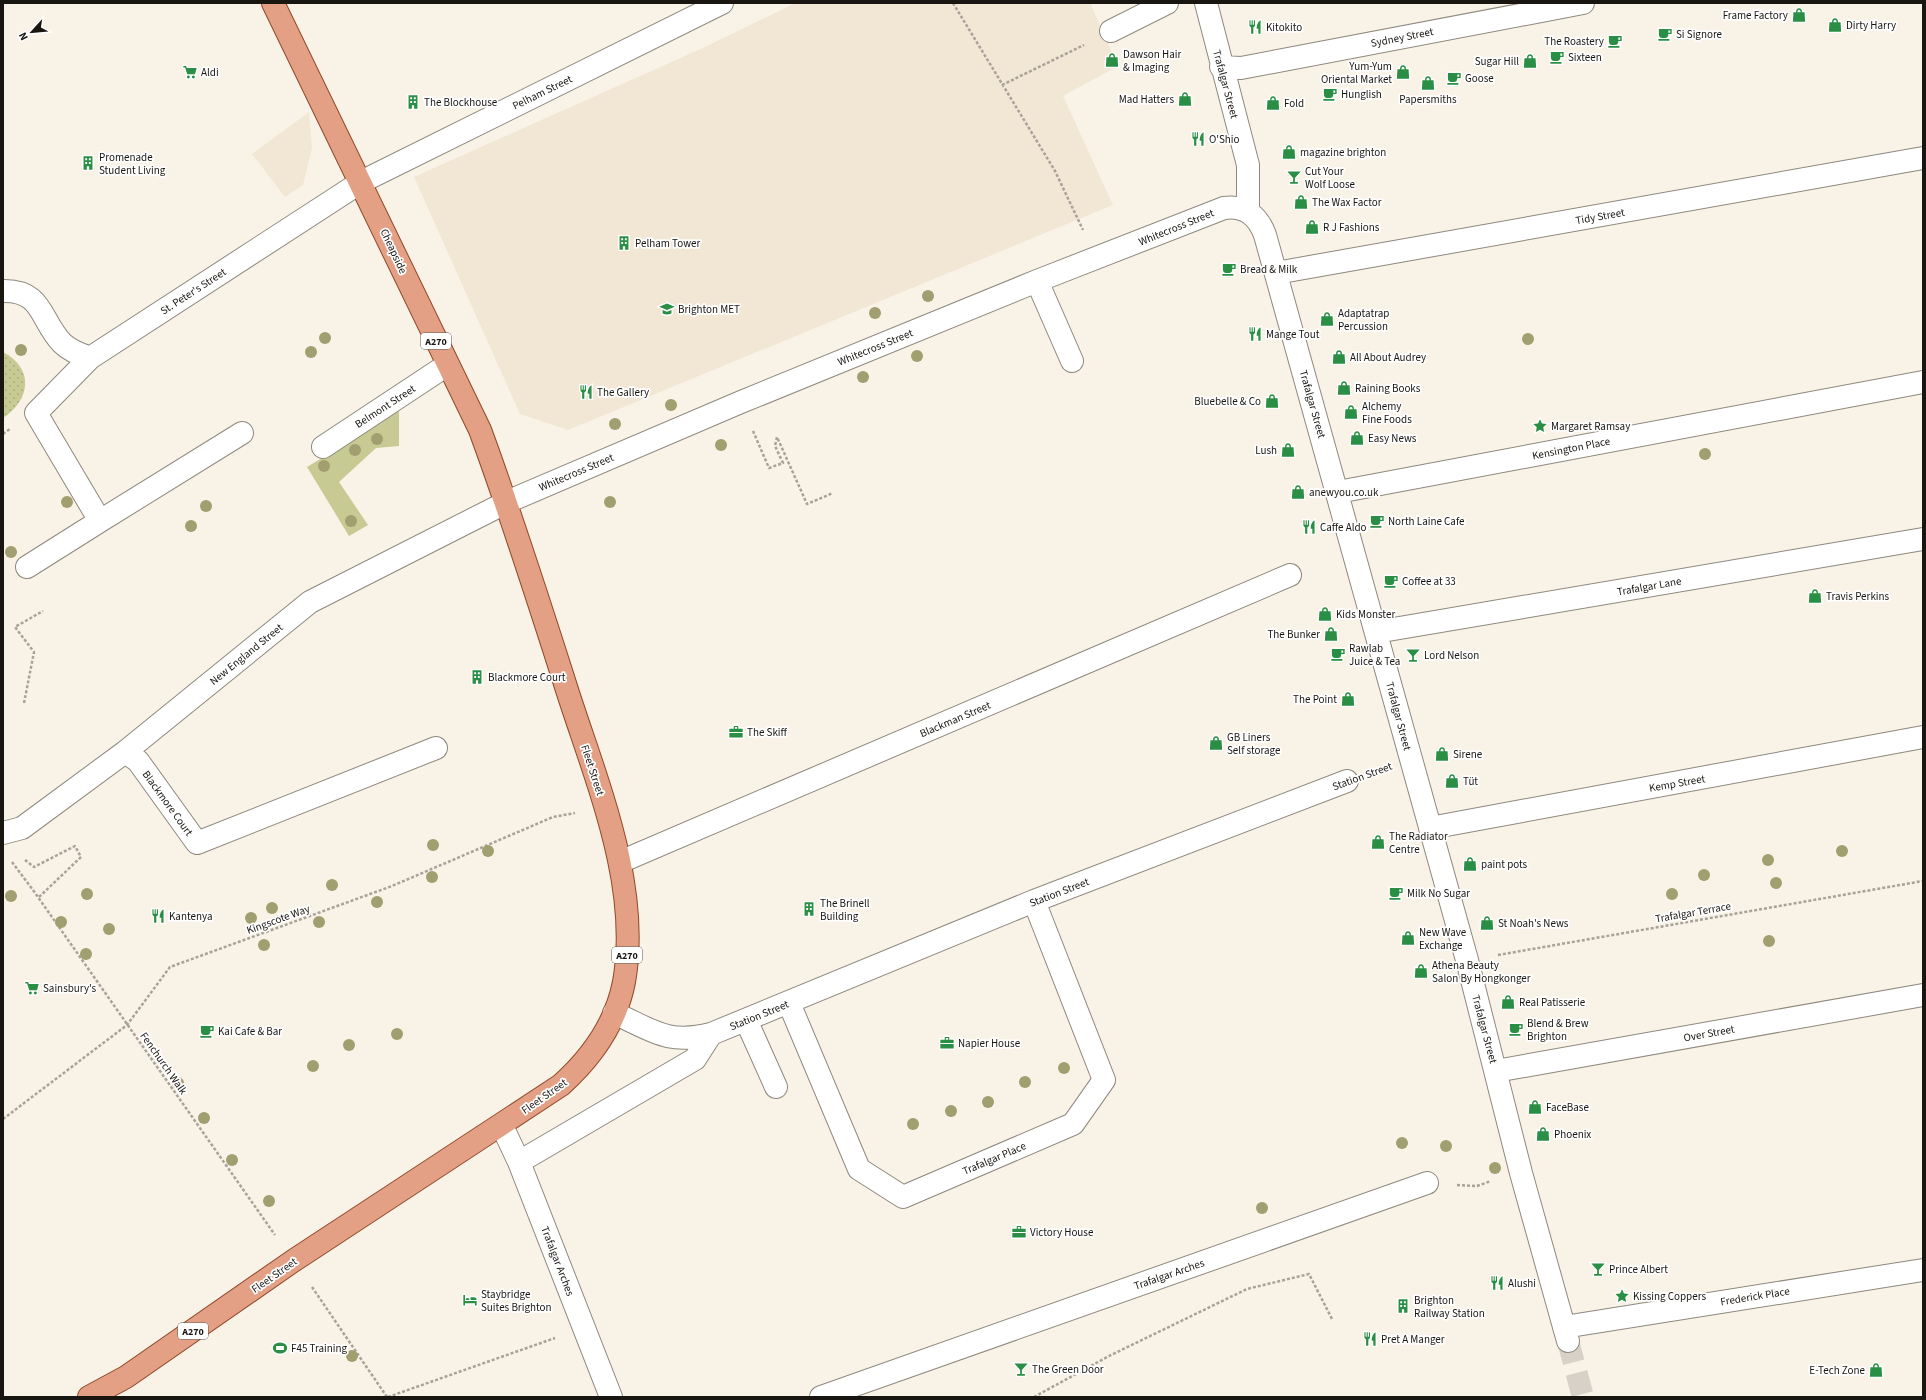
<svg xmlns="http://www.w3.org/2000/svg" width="1926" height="1400" font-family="'Source Sans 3',sans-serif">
<defs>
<pattern id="park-dots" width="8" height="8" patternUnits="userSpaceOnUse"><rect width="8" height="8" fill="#c7ca93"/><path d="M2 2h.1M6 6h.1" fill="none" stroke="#aaad7e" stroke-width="1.8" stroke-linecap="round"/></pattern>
</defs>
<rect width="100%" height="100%" fill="#f9f2e7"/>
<path fill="#f2e7d5" d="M795,3H1090L1118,66L1063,96L1113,205L568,430L520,414L414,177L705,47Z
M309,112L312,148L303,185L285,197L252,154Z"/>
<path fill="#c7ca93" d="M399,411V446L376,448L339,482L368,525L349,536L307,467Z"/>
<path fill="url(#park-dots)" d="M3,352C35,369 30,400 3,418Z"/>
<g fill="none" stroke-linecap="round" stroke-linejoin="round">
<path stroke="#d7d1c7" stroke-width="22" stroke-dasharray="22 11" stroke-linecap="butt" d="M1568,1341L1583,1397"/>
<defs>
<path id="minor" d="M1206,3L1248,165V211
M1111,31L1167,3
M1221,67L1241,68L1583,3
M1276,273L1923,158
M1037,281L1072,361
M3,291C43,290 40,320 62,343C70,351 80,354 90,358
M323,447L447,365
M1338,492L1923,382
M100,521L242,433
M27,567L100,521L36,413L90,358L361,182L722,3
M1376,632L1923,539
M125,752L138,761L197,843L436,748
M1430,828L1923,737
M3,833L22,828L125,752L310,602L507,502L741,402L1037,281L1224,208C1245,205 1258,216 1265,235L1467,960L1521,1173L1568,1341
M620,862L1290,575
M789,1003L859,1169L903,1197L1073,1124L1104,1080L1034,901
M614,1013C652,1030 667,1045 711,1034L1034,901L1347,781
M746,1020L776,1087
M1496,1071L1923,995
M502,1126L519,1162L611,1397
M519,1162L695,1059L711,1034
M1564,1327L1923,1270
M821,1397L1427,1183"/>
<path id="major" d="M89,1397L126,1377L293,1261L561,1085C591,1058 616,1023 624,982C641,886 597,783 568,693C540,605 512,517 480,430L273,3"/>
</defs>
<use href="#minor" stroke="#8e887e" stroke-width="24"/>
<use href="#major" stroke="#904727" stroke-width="24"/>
<path stroke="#a8a29a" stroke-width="2.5" stroke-dasharray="3 2" stroke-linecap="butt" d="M953,3L1055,171L1083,230
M1002,85L1084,45
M753,431L769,468L783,463L775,446L777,437L807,504L833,493
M3,434L10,429
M24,703L34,652L15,627L43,611
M25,860L34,867L75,846L81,857L38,898
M12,862L33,890L275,1235
M1498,955L1923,881
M3,1119L127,1025L170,967L392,886L553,817L575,813
M1457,1185L1477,1186L1491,1181
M312,1287L387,1397
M388,1397L555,1338
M1034,1397L1109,1356L1247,1289L1309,1274L1332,1319"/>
<use href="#minor" stroke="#fff" stroke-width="22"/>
<use href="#major" stroke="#e3a084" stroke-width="22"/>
</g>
<g fill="#a19e6f">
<circle cx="928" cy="296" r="6"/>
<circle cx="875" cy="313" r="6"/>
<circle cx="325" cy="338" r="6"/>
<circle cx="1528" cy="339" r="6"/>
<circle cx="21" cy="350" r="6"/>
<circle cx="311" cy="352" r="6"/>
<circle cx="917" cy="356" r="6"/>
<circle cx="863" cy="377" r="6"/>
<circle cx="671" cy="405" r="6"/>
<circle cx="615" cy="424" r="6"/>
<circle cx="377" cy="439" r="6"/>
<circle cx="721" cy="445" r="6"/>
<circle cx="355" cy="450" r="6"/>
<circle cx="1705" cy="454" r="6"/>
<circle cx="324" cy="466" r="6"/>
<circle cx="67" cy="502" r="6"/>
<circle cx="610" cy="502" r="6"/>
<circle cx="206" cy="506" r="6"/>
<circle cx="351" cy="521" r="6"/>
<circle cx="191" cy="526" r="6"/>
<circle cx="11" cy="552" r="6"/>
<circle cx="433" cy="845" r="6"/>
<circle cx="488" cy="851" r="6"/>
<circle cx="1842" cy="851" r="6"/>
<circle cx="1768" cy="860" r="6"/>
<circle cx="1704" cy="875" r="6"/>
<circle cx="432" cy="877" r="6"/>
<circle cx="1776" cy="883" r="6"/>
<circle cx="332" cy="885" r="6"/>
<circle cx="87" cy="894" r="6"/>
<circle cx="1672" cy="894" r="6"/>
<circle cx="11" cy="896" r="6"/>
<circle cx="377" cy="902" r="6"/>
<circle cx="272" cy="908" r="6"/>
<circle cx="251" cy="918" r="6"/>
<circle cx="61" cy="922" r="6"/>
<circle cx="319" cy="922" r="6"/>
<circle cx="109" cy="929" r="6"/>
<circle cx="1769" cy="941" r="6"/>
<circle cx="264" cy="945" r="6"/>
<circle cx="86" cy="954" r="6"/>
<circle cx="397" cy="1034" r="6"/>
<circle cx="349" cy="1045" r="6"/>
<circle cx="313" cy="1066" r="6"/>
<circle cx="1064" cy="1068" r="6"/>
<circle cx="1025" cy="1082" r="6"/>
<circle cx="178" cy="1083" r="6"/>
<circle cx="988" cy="1102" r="6"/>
<circle cx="951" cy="1111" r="6"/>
<circle cx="204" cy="1118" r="6"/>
<circle cx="913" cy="1124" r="6"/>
<circle cx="1402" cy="1143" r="6"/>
<circle cx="1446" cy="1146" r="6"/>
<circle cx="232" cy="1160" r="6"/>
<circle cx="1495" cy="1168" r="6"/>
<circle cx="269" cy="1201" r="6"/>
<circle cx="1262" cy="1208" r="6"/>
<circle cx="352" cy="1356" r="6"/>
</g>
<defs>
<symbol id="shop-bare" viewBox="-9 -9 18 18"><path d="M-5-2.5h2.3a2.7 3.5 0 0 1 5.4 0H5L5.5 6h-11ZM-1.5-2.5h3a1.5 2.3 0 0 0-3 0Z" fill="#2a8f45" stroke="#fff" stroke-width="2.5" paint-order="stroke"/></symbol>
<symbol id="restaurant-bare" viewBox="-9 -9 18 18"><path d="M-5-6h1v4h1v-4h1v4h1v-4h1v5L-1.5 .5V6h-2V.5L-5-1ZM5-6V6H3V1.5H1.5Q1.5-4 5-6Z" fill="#2a8f45" stroke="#fff" stroke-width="2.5" paint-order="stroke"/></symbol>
<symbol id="cafe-bare" viewBox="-9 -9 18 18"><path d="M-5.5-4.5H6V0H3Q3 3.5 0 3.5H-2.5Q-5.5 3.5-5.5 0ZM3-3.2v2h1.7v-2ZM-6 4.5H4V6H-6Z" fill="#2a8f45" stroke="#fff" stroke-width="2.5" paint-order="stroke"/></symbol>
<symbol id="supermarket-bare" viewBox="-9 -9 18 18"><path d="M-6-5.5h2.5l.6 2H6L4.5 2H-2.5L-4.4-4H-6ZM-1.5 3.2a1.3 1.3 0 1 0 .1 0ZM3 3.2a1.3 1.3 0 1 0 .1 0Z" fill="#2a8f45" stroke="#fff" stroke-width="2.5" paint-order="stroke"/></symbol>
<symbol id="building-bare" viewBox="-9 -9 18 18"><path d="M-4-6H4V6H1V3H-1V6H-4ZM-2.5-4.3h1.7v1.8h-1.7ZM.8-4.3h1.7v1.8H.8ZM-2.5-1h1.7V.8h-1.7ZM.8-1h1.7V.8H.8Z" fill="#2a8f45" stroke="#fff" stroke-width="2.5" paint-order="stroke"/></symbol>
<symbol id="bar-bare" viewBox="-9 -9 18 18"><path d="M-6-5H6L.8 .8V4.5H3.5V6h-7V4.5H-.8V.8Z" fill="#2a8f45" stroke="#fff" stroke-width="2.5" paint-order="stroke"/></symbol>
<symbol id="university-bare" viewBox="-9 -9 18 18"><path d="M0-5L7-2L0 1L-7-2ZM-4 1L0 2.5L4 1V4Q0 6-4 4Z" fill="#2a8f45" stroke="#fff" stroke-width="2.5" paint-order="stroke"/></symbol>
<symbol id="sight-bare" viewBox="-9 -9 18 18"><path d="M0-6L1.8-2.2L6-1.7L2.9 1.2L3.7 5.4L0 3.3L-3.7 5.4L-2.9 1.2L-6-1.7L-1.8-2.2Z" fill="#2a8f45" stroke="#fff" stroke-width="2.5" paint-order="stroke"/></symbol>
<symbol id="office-bare" viewBox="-9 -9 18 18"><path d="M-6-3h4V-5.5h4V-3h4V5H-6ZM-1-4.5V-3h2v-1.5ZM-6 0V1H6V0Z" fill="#2a8f45" stroke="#fff" stroke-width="2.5" paint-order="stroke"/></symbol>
<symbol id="hotel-bare" viewBox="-9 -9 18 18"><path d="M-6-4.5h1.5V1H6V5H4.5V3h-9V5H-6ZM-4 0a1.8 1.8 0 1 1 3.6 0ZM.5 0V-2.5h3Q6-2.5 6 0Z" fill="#2a8f45" stroke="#fff" stroke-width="2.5" paint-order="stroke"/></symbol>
<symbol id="stadium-bare" viewBox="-9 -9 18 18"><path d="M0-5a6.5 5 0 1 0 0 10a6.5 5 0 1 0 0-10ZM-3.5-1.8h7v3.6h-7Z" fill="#2a8f45" stroke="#fff" stroke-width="2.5" paint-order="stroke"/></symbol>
</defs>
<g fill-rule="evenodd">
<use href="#shop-bare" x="1789" y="5" width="20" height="20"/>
<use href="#shop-bare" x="1825" y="15" width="20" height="20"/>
<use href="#restaurant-bare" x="1245" y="17" width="20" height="20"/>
<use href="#cafe-bare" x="1655" y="24" width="20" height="20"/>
<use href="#cafe-bare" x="1605" y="31" width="20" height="20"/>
<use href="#cafe-bare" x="1547" y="47" width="20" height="20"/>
<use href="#shop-bare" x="1102" y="50" width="20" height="20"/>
<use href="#shop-bare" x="1520" y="51" width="20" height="20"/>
<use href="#supermarket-bare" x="180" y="62" width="20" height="20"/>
<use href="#shop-bare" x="1393" y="62" width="20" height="20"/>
<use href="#cafe-bare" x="1444" y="68" width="20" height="20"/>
<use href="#shop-bare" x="1418" y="73" width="20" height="20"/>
<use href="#cafe-bare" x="1320" y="84" width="20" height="20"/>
<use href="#shop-bare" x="1175" y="89" width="20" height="20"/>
<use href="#building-bare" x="403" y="92" width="20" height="20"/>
<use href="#shop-bare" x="1263" y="93" width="20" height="20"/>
<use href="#restaurant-bare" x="1188" y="129" width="20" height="20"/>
<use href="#shop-bare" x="1279" y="142" width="20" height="20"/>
<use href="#building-bare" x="78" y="153" width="20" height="20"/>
<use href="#bar-bare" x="1284" y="167" width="20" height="20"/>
<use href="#shop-bare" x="1291" y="192" width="20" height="20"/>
<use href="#shop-bare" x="1302" y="217" width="20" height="20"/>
<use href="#building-bare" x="614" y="233" width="20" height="20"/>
<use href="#cafe-bare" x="1219" y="259" width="20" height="20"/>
<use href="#university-bare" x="657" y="299" width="20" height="20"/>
<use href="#shop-bare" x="1317" y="309" width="20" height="20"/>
<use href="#restaurant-bare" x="1245" y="324" width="20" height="20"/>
<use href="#shop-bare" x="1329" y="347" width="20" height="20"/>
<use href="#shop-bare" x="1334" y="378" width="20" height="20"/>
<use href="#restaurant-bare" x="576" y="382" width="20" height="20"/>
<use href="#shop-bare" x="1262" y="391" width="20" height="20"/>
<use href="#shop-bare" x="1341" y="402" width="20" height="20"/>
<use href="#sight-bare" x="1530" y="416" width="20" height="20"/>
<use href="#shop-bare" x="1347" y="428" width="20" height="20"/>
<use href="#shop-bare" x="1278" y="440" width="20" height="20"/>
<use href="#shop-bare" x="1288" y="482" width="20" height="20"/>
<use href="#cafe-bare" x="1367" y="511" width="20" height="20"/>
<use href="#restaurant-bare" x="1299" y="517" width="20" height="20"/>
<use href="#cafe-bare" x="1381" y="571" width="20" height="20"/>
<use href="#shop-bare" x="1805" y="586" width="20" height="20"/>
<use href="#shop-bare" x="1315" y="604" width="20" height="20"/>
<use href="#shop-bare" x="1321" y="624" width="20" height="20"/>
<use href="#cafe-bare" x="1328" y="644" width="20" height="20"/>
<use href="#bar-bare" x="1403" y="645" width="20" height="20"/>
<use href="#building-bare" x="467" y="667" width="20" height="20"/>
<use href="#shop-bare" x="1338" y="689" width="20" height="20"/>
<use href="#office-bare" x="726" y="722" width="20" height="20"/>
<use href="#shop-bare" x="1206" y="733" width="20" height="20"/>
<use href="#shop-bare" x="1432" y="744" width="20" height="20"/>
<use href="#shop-bare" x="1442" y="771" width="20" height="20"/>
<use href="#shop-bare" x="1368" y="832" width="20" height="20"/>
<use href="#shop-bare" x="1460" y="854" width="20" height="20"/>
<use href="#cafe-bare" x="1386" y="883" width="20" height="20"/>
<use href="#building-bare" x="799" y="899" width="20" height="20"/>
<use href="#restaurant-bare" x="148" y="906" width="20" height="20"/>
<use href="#shop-bare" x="1477" y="913" width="20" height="20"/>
<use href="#shop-bare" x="1398" y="928" width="20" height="20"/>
<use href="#shop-bare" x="1411" y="961" width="20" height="20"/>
<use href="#supermarket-bare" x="22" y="978" width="20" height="20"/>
<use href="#shop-bare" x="1498" y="992" width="20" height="20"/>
<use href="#cafe-bare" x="1506" y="1019" width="20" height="20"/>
<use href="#cafe-bare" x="197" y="1021" width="20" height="20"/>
<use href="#office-bare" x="937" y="1033" width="20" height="20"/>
<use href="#shop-bare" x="1525" y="1097" width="20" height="20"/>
<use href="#shop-bare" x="1533" y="1124" width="20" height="20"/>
<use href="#office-bare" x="1009" y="1222" width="20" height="20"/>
<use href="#bar-bare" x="1588" y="1259" width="20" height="20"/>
<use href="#restaurant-bare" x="1487" y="1273" width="20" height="20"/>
<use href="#sight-bare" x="1612" y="1286" width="20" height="20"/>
<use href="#hotel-bare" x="460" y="1290" width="20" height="20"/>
<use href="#building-bare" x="1393" y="1296" width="20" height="20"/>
<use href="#restaurant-bare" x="1360" y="1329" width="20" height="20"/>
<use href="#stadium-bare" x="270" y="1338" width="20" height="20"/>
<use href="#bar-bare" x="1011" y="1359" width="20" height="20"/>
<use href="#shop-bare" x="1866" y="1360" width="20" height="20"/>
</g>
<g text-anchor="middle" stroke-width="3.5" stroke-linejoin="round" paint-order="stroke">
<g fill="#fff" stroke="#5e5c59" stroke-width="1">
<rect x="421" y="333" width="30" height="16" rx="3"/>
<rect x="612" y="947" width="30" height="16" rx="3"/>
<rect x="178" y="1323" width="30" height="16" rx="3"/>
</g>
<g font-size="10" font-weight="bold" fill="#191612">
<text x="436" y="345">A270</text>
<text x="627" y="959">A270</text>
<text x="193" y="1335">A270</text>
</g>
<g font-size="11" fill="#191612" stroke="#fff" text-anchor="start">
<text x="1788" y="19" text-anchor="end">Frame Factory</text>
<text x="1846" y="29">Dirty Harry</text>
<text x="1266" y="31">Kitokito</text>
<text x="1676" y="38">Si Signore</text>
<text x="1604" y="45" text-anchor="end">The Roastery</text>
<text x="1123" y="58">Dawson Hair<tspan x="1123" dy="13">&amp; Imaging</tspan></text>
<text x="1568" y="61">Sixteen</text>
<text x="1519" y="65" text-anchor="end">Sugar Hill</text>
<text x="1392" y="70" text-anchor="end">Yum-Yum<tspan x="1392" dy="13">Oriental Market</tspan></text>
<text x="201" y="76">Aldi</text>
<text x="1465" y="82">Goose</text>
<text x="1341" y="98">Hunglish</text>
<text x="1174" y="103" text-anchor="end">Mad Hatters</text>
<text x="1428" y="103" text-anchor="middle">Papersmiths</text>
<text x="424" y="106">The Blockhouse</text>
<text x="1284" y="107">Fold</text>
<text x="1209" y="143">O'Shio</text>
<text x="1300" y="156">magazine brighton</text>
<text x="99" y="161">Promenade<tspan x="99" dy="13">Student Living</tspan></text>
<text x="1305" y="175">Cut Your<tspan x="1305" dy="13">Wolf Loose</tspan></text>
<text x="1312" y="206">The Wax Factor</text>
<text x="1323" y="231">R J Fashions</text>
<text x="635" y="247">Pelham Tower</text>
<text x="1240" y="273">Bread &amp; Milk</text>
<text x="678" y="313">Brighton MET</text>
<text x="1338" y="317">Adaptatrap<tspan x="1338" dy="13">Percussion</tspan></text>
<text x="1266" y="338">Mange Tout</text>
<text x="1350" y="361">All About Audrey</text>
<text x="1355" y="392">Raining Books</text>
<text x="597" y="396">The Gallery</text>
<text x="1261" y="405" text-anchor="end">Bluebelle &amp; Co</text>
<text x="1362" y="410">Alchemy<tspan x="1362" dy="13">Fine Foods</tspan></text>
<text x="1551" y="430">Margaret Ramsay</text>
<text x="1368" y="442">Easy News</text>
<text x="1277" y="454" text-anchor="end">Lush</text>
<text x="1309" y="496">anewyou.co.uk</text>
<text x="1388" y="525">North Laine Cafe</text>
<text x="1320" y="531">Caffe Aldo</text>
<text x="1402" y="585">Coffee at 33</text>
<text x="1826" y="600">Travis Perkins</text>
<text x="1336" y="618">Kids Monster</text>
<text x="1320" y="638" text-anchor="end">The Bunker</text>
<text x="1349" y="652">Rawlab<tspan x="1349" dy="13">Juice &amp; Tea</tspan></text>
<text x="1424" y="659">Lord Nelson</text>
<text x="488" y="681">Blackmore Court</text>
<text x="1337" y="703" text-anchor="end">The Point</text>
<text x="747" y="736">The Skiff</text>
<text x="1227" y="741">GB Liners<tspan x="1227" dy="13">Self storage</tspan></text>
<text x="1453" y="758">Sirene</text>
<text x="1463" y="785">Tüt</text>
<text x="1389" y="840">The Radiator<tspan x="1389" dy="13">Centre</tspan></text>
<text x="1481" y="868">paint pots</text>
<text x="1407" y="897">Milk No Sugar</text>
<text x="820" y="907">The Brinell<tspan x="820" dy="13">Building</tspan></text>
<text x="169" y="920">Kantenya</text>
<text x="1498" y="927">St Noah's News</text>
<text x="1419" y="936">New Wave<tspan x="1419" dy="13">Exchange</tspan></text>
<text x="1432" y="969">Athena Beauty<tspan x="1432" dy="13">Salon By Hongkonger</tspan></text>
<text x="43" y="992">Sainsbury's</text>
<text x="1519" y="1006">Real Patisserie</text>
<text x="1527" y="1027">Blend &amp; Brew<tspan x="1527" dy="13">Brighton</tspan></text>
<text x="218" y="1035">Kai Cafe &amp; Bar</text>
<text x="958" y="1047">Napier House</text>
<text x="1546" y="1111">FaceBase</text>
<text x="1554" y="1138">Phoenix</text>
<text x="1030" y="1236">Victory House</text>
<text x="1609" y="1273">Prince Albert</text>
<text x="1508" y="1287">Alushi</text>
<text x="481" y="1298">Staybridge<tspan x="481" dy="13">Suites Brighton</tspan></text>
<text x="1633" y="1300">Kissing Coppers</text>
<text x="1414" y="1304">Brighton<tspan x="1414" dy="13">Railway Station</tspan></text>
<text x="1381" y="1343">Pret A Manger</text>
<text x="291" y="1352">F45 Training</text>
<text x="1032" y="1373">The Green Door</text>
<text x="1865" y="1374" text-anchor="end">E-Tech Zone</text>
</g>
<g font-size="11" fill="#191612" stroke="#fff">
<text transform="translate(1402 37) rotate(-11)" y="4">Sydney Street</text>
<text transform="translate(1226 84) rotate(75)" y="4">Trafalgar Street</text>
<text transform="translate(542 92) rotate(-26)" y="4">Pelham Street</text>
<text transform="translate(1600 216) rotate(-10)" y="4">Tidy Street</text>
<text transform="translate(1176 227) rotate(-22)" y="4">Whitecross Street</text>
<text transform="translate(394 251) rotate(65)" y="4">Cheapside</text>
<text transform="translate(193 291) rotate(-33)" y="4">St. Peter's Street</text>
<text transform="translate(875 347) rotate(-22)" y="4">Whitecross Street</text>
<text transform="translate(1313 404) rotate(74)" y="4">Trafalgar Street</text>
<text transform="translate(385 406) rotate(-33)" y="4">Belmont Street</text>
<text transform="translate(1571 448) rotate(-11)" y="4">Kensington Place</text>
<text transform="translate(576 472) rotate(-23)" y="4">Whitecross Street</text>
<text transform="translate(1649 586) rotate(-10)" y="4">Trafalgar Lane</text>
<text transform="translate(246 654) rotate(-39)" y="4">New England Street</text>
<text transform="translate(1399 716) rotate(75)" y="4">Trafalgar Street</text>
<text transform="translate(955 719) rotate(-23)" y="4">Blackman Street</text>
<text transform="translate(593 770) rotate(72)" y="4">Fleet Street</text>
<text transform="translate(1362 776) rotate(-20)" y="4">Station Street</text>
<text transform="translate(1677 783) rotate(-10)" y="4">Kemp Street</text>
<text transform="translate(168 803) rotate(54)" y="4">Blackmore Court</text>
<text transform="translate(1059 892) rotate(-21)" y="4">Station Street</text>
<text transform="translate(1693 912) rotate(-10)" y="4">Trafalgar Terrace</text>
<text transform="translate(278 919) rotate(-20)" y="4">Kingscote Way</text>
<text transform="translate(759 1015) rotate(-22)" y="4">Station Street</text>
<text transform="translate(1485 1029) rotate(75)" y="4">Trafalgar Street</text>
<text transform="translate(1709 1033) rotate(-10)" y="4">Over Street</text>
<text transform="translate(164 1063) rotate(55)" y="4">Fenchurch Walk</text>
<text transform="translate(544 1096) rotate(-35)" y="4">Fleet Street</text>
<text transform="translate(994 1158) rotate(-23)" y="4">Trafalgar Place</text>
<text transform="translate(558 1261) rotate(69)" y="4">Trafalgar Arches</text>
<text transform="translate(1169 1274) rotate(-19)" y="4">Trafalgar Arches</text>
<text transform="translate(274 1275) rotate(-35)" y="4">Fleet Street</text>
<text transform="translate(1755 1296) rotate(-9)" y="4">Frederick Place</text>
</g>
</g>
<rect width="1926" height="1400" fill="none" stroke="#191612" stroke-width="8"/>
<g transform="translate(32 32) rotate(243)" stroke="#ffffff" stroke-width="3" paint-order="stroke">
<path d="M0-3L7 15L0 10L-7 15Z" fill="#191612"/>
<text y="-6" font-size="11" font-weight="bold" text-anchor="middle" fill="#191612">N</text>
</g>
</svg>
